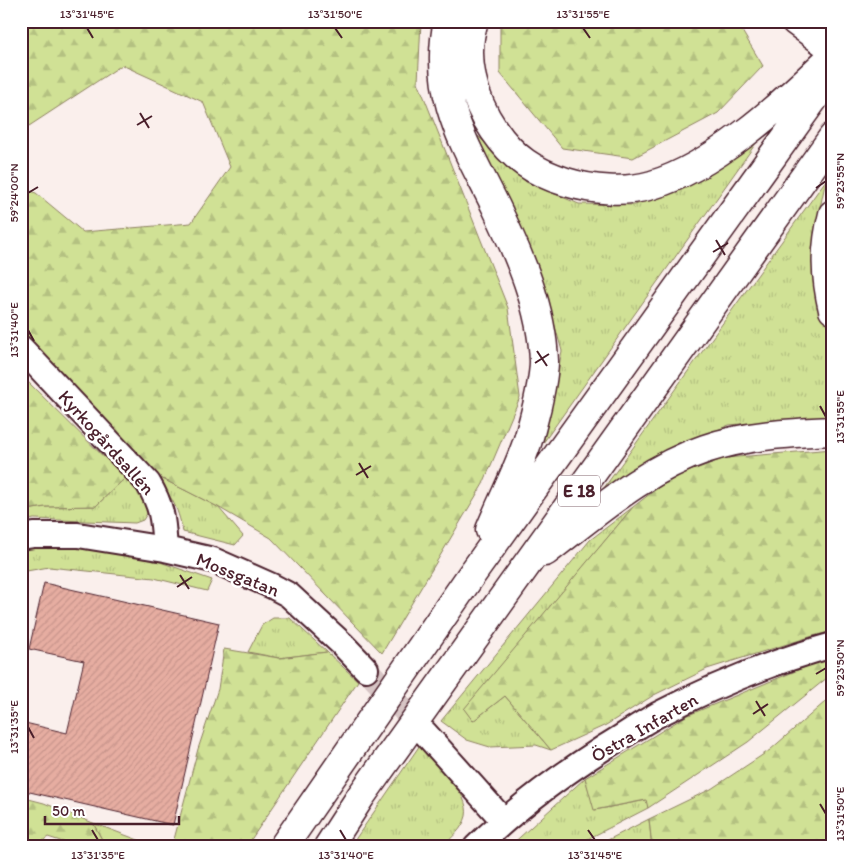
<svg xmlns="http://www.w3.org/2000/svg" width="854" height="868" font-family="Itim,sans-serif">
<defs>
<pattern id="grass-tufts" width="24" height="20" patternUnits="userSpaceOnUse" patternTransform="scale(1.25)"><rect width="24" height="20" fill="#d0e195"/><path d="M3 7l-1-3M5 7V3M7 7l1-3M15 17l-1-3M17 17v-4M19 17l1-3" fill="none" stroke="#b4c181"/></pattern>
<pattern id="forest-firs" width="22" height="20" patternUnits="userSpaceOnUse" patternTransform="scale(1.25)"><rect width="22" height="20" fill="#d0e195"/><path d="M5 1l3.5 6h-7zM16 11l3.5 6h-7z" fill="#b4c181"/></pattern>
<pattern id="building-hatch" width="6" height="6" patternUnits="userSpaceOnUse" patternTransform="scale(1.25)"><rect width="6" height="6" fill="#e6ada1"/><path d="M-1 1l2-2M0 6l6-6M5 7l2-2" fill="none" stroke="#c7948b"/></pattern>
</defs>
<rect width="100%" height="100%" fill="#faefec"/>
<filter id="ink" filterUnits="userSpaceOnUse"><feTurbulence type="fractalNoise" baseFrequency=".02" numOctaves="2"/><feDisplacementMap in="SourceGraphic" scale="10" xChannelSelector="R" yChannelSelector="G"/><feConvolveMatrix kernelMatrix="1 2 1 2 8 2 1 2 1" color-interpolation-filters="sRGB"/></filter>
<g filter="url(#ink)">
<path fill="url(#grass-tufts)" stroke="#8d8060" d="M477,135L526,182L579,204L635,205L705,177L759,139L543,443L562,351L539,270Z
M826,180L818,217L812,263L821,309L833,331V418H809L729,425L654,458L601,492Z
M153,474L218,507L243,536L235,545L183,532C177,504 171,496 153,474Z
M125,478L146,502L148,512L143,520L135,523L34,519L21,522V511L45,507L96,506Z
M633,507L465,709L473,721L505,696L551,750L536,745L490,747L467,740L441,721L590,540Z
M34,547H82L160,562L212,580L207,591L154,578L49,567L21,572V550Z
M273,618H290L327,652L279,658L248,652L262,625Z
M420,745C434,760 471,794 466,816C463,829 451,838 442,847H350Z
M585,778L595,810L647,800L648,808L572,847H509Z
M649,819L652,847H595L596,846Z
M93,823L157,847H106Z"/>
<path fill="url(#forest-firs)" stroke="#8d8060" d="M21,21H421L418,82L508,308L520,397L483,484L382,653L271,538L218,507L153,474L21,334V188L36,193L83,232L191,223L230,167L203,102L122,65L29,126L21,119Z
M500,21H736L763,66L718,113L633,158L562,148L500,73Z
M21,375L125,478L96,506L45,507L21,511Z
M833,449V631L813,636L707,669L654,695L606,725L551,750L505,696L473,721L464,709L633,507L669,479L725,458Z
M224,649L279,658L327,652L358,681L246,847H172L198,749L218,689Z
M833,658V673L748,742L648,808L646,800L594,810L585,778L686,716L820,661Z
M833,695V847H652L649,819L711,789L770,750Z
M21,797L44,803L93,823L106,847H79L48,837L34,847H21Z"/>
<path fill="url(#building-hatch)" stroke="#4a1f2b" d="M44,583L219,623L173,825L21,790V722L67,733L84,661L29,649Z"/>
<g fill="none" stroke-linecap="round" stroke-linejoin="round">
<path stroke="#d7c5c5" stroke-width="24" stroke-dasharray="24 12" stroke-linecap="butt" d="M366,669L425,733"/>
<defs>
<path id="minor" d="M21,348L148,483C163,508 163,521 165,549
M21,537L34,535H78L165,549L213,560L272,586L289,595L342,644L366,669
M425,733L503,820
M476,847C516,808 558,777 605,747C622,737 639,725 657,715C713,686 771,662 833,645"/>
<path id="major" d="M795,21L833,49"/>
<path id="highway" d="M448,21C432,95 465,144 496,207C519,255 542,307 544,361C544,376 540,392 537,406C534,418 531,431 527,443C517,472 502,501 490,530
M474,21C462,56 473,100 494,130C513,158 534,172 566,182C592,190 625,193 652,185C713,167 779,107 825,63
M833,214C824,249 825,276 833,310
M545,552C595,514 645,469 705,449C746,435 789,433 833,431
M283,847L470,577L833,72
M328,847L361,796L833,137"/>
</defs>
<use href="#minor" stroke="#4a1f2b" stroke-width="28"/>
<use href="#major" stroke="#4a1f2b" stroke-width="31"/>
<use href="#highway" stroke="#4a1f2b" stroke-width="31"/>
<use href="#minor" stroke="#fff" stroke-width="24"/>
<use href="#major" stroke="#fff" stroke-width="28"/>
<use href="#highway" stroke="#fff" stroke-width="28"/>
</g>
</g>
<path fill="none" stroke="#4a1f2b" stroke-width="2" d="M87,28L93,38M335,28L342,38M583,28L590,38M140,113L149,128M137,125L152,116M816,188L826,181M28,193L38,187M716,240L725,255M713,252L728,243M28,330L34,341M537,351L547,366M535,363L549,354M820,406L826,417M359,463L368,478M356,475L371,466M180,575L189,589M177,587L192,577M816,674L826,668M756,701L765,716M753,714L768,704M28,727L34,738M820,804L826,814M92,830L98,840M340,830L346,840M588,830L595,840"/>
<g text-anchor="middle" stroke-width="5" stroke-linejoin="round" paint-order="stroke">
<rect fill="#fff" stroke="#80626b" stroke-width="1" x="558" y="475.5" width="42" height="31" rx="4"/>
<g font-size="18" font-weight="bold" fill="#4a1f2b">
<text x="579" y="497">E 18</text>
</g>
<g font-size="19" fill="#4a1f2b" stroke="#fff">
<text transform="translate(107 442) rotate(48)" y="7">Kyrkogårdsallén</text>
<text transform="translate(238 574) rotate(22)" y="7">Mossgatan</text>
<text transform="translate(644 727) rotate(-30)" y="7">Östra Infarten</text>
</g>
</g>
<rect width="854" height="868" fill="none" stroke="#fff" stroke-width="55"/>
<path d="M45 816v8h134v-8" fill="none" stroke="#4a1f2b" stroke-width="2.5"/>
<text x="52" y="816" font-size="15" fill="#4a1f2b" stroke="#ffffff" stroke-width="4" paint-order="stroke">50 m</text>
<rect x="28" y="28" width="798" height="812" fill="none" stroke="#4a1f2b" stroke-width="2"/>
<g font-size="12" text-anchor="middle" fill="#4a1f2b">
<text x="87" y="18">13°31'45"E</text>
<text x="335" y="18">13°31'50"E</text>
<text x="583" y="18">13°31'55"E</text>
<text transform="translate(840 181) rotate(-90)" y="4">59°23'55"N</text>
<text transform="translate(14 193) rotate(-90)" y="4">59°24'00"N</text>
<text transform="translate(14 330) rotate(-90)" y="4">13°31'40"E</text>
<text transform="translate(840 417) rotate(-90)" y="4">13°31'55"E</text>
<text transform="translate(840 668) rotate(-90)" y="4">59°23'50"N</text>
<text transform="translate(14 727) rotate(-90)" y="4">13°31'35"E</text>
<text transform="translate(840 814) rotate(-90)" y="4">13°31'50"E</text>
<text x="98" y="859">13°31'35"E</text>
<text x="346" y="859">13°31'40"E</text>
<text x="595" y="859">13°31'45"E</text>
</g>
</svg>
